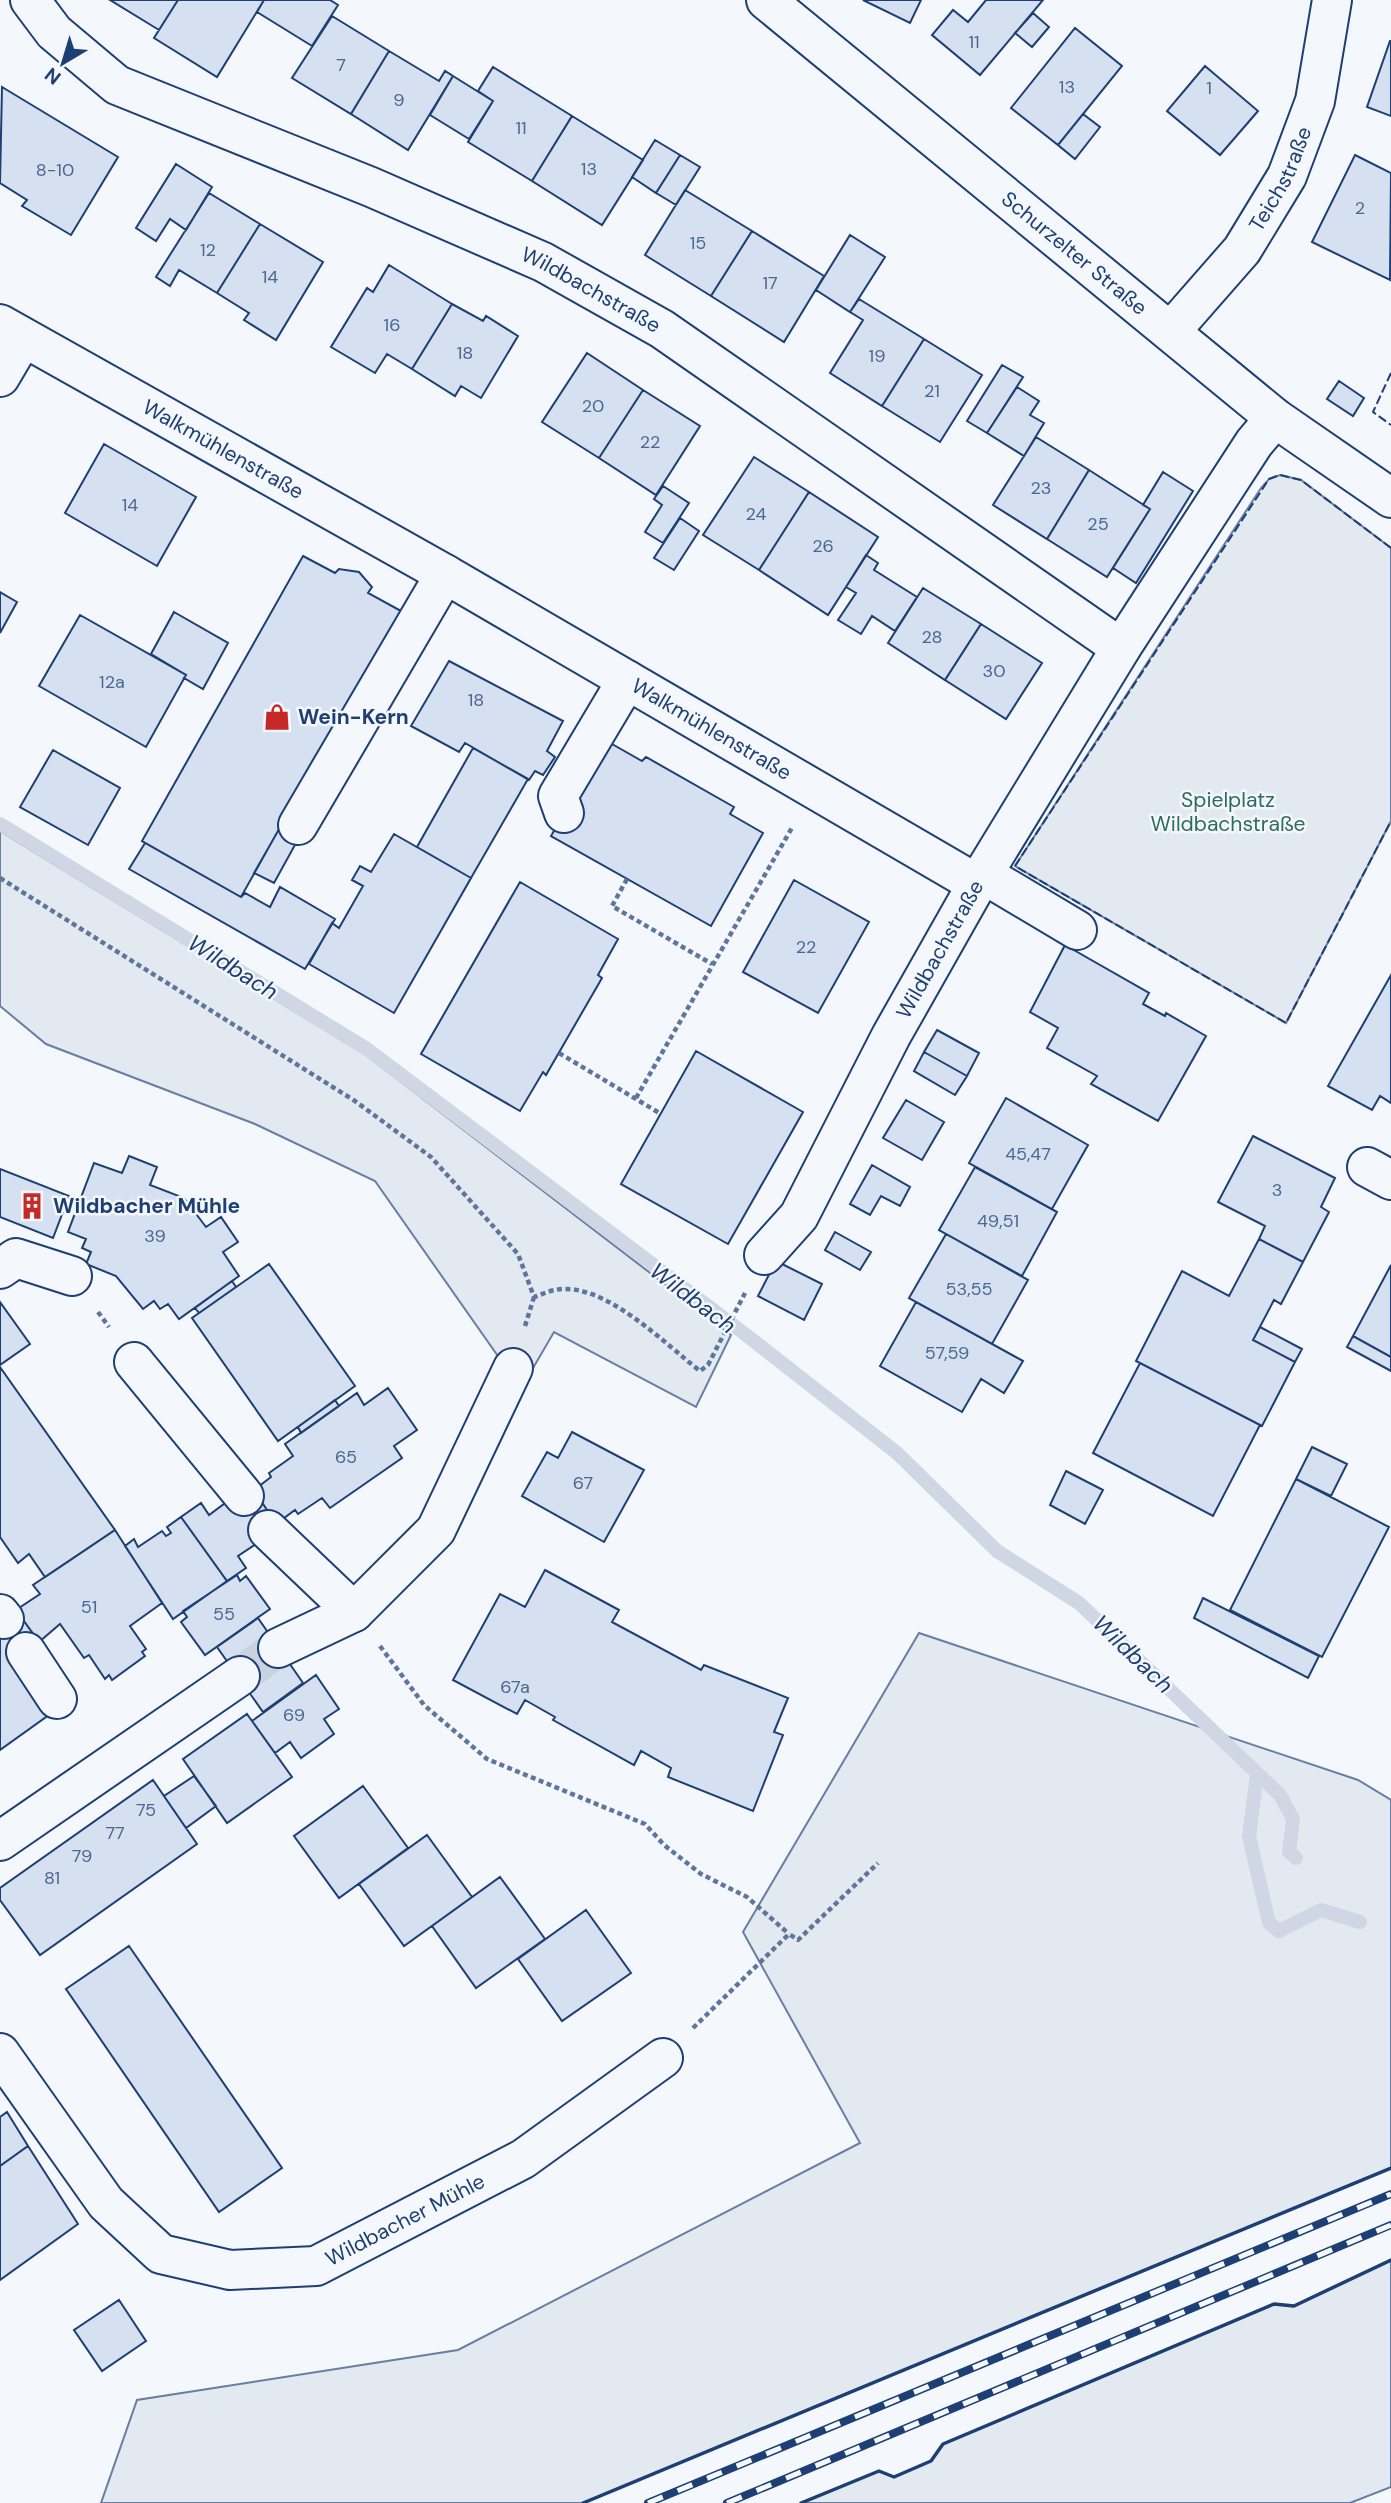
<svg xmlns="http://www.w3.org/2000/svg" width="1391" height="2503" font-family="'DM Sans',sans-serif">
<rect width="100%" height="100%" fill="#f4f7fb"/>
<path fill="#e3e9f0" stroke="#687fa3" stroke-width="2" d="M1280,475L1301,480L1391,548V821L1286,1023L1015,866L1261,488L1269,479Z
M0,831L366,1055L731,1335L696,1407L554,1332L529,1375L500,1359L375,1181L255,1124L46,1044L0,1006Z
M919,1633L1358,1780L1391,1800V2168L583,2503H101L137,2400L458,2350L860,2143L743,1932Z
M1391,2260V2487L1350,2503H801L879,2471L894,2477L931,2461L943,2444L1274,2304L1294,2306Z"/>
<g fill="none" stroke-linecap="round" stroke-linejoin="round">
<path stroke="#cfd7e4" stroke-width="14" d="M0,824L367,1049L741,1331L897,1453L997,1551L1079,1603L1280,1795L1293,1819L1289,1852L1296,1858
M1257,1775L1249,1836L1269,1923L1279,1931L1321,1910L1360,1922"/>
</g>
<path fill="#d5e0f0" stroke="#1d3f73" stroke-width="2" d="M110,0H178L159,30Z
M178,0H264L217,77L154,38Z
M264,0H330L338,5L312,46L257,12Z
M863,0H921L910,23Z
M986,0H1043L980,75L932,35L953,10L968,22Z
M1033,13L1049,27L1032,47L1015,33Z
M332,16L389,51L351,114L292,78Z
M1075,28L1122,66L1058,145L1011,108Z
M1390,41H1391V116L1367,107Z
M389,51L439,81L445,71L453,76L408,150L351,114Z
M1205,66L1258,111L1220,155L1167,111Z
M493,67L572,116L532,181L468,142L493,101L478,91Z
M453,76L493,101L469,139L430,115Z
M2,87L118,157L71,235L22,206L27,200L0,183Z
M1083,114L1100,127L1075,159L1058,145Z
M572,116L643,160L602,225L532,181Z
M655,140L680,155L656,193L632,177Z
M680,155L700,167L676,205L656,193Z
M1355,155L1391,173L1390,280L1312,242Z
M176,164L212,187L186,230L170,219L156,241L136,228Z
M685,190L752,231L711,296L645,255Z
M209,193L260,224L217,293L179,270L170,286L156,277Z
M260,224L323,262L276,340L244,320L249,313L217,293Z
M752,231L824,276L784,342L711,296Z
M850,235L885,257L850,312L816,290Z
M389,265L452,304L412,369L387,354L375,373L331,347L367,288L373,292Z
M859,299L924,339L882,406L830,373L863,320L850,312Z
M452,304L483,321L486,316L518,336L481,398L461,386L455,396L412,369Z
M924,339L982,375L940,442L882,406Z
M587,353L643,390L599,458L542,422Z
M1002,365L1023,377L987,433L967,421Z
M1339,381L1364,398L1353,416L1327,399Z
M1017,387L1039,401L1030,415L1044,423L1024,456L987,433Z
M643,390L700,426L656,495L599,458Z
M1036,437L1089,470L1047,539L993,505Z
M104,444L196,497L157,566L65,513Z
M754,457L809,492L759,570L703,535Z
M1089,470L1150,509L1107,577L1047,539Z
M1163,472L1193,491L1136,583L1113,568L1150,509L1143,505Z
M663,486L689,503L663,543L645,532L662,505L654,499Z
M809,492L878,537L828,615L759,570Z
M680,518L699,531L674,570L654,558Z
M866,555L878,563L874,570L917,597L895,631L872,616L861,634L838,620L856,593L846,587Z
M303,556L335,573L339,569L359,572L372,587L368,593L401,611L241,897L142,841Z
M923,588L981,624L945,680L888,643Z
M0,592L17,602L0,633Z
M174,612L228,643L203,689L184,678L186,675L151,654Z
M80,615L186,675L146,747L39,686Z
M981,624L1042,663L1006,719L945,680Z
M449,661L563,721L547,751L555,757L543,775L535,771L529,780L465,743L459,752L411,726Z
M605,740L642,761L646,757L734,807L730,814L763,833L711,926L551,836Z
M473,748L528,779L471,878L417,847Z
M53,750L120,788L88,845L20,807Z
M282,824L301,834L274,883L254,873Z
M394,834L471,878L394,1013L309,964L332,923L339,928L363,886L352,880L360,866L371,872Z
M145,843L241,897L245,893L270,907L280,887L335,919L305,969L129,869Z
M794,880L869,922L818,1013L743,972Z
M520,882L618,939L598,975L602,978L546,1075L543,1072L520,1111L421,1054Z
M1065,945L1149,993L1143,1004L1165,1016L1166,1013L1206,1036L1158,1121L1091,1084L1097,1076L1047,1048L1058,1028L1030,1012Z
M1391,975V1103L1380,1096L1372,1110L1328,1086Z
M937,1030L979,1053L967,1076L924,1052Z
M696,1051L803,1112L728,1244L621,1184Z
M924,1052L967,1076L955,1095L914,1071Z
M1006,1098L1088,1145L1052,1209L969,1163Z
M906,1100L944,1122L922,1160L883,1138Z
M1253,1136L1335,1178L1321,1207L1329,1212L1303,1262L1259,1239L1265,1226L1218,1202Z
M129,1156L157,1167L150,1185L184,1198L206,1227L221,1217L238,1242L223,1252L239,1276L179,1319L168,1304L160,1309L154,1301L143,1309L116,1276L86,1264L91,1252L82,1248L86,1239L68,1232L94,1163L122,1173Z
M872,1165L910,1187L900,1206L881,1196L870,1215L850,1204Z
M975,1167L1057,1212L1022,1276L939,1230Z
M0,1169L69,1196L53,1238L0,1217Z
M835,1232L871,1252L860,1270L825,1250Z
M946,1234L1028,1280L992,1344L909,1298Z
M1259,1239L1303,1262L1281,1304L1274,1300L1253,1340L1295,1362L1262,1426L1136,1361L1182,1271L1229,1296Z
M776,1261L822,1284L804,1320L758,1296Z
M269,1264L355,1386L278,1441L192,1318Z
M1391,1265V1357L1353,1336Z
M232,1281L236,1287L199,1313L195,1308Z
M0,1302L30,1344L0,1365Z
M916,1302L1023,1361L1004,1393L981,1379L962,1412L880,1366Z
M1260,1327L1302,1349L1295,1362L1253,1340Z
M1353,1336L1391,1357V1371L1347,1347Z
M1140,1363L1260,1425L1213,1516L1093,1453Z
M0,1367L115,1530L45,1577L29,1554L18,1563L0,1537Z
M388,1388L417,1430L394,1446L402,1458L330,1508L322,1498L298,1514L295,1510L276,1524L254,1490L271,1477L269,1473L293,1456L285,1444L357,1393L364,1405Z
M335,1400L339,1406L301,1433L298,1427Z
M572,1432L644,1470L604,1542L522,1496L547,1452L558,1458Z
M1312,1447L1347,1464L1331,1496L1296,1479Z
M1066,1471L1103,1490L1085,1524L1050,1505Z
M1296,1479L1389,1527L1322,1657L1230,1610Z
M254,1490L276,1524L262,1540L238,1556L246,1568L227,1581L181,1517L201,1503L209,1515L232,1498Z
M181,1517L227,1581L173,1619L125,1546L134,1539L138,1547L162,1531L166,1536L171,1533L167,1527Z
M115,1530L162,1603L130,1626L146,1649L142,1652L145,1656L112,1680L109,1675L105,1679L89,1655L84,1658L60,1624L39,1642L16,1610L40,1594L33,1585Z
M545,1570L619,1610L612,1622L701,1670L704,1665L788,1698L774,1732L783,1735L753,1811L668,1777L671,1768L641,1751L634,1765L553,1720L555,1717L525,1700L517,1714L453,1680L500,1594L525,1607Z
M237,1575L240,1581L246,1576L270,1609L205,1655L181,1622L187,1617L183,1611Z
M1203,1598L1319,1656L1308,1678L1194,1618Z
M16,1610L39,1642L53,1712L0,1750V1622Z
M258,1618L303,1683L263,1712L217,1647Z
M316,1675L339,1709L324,1719L334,1734L301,1758L290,1742L275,1753L252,1721Z
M247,1714L292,1777L227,1823L183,1759Z
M194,1776L216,1806L186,1828L164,1796Z
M153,1780L197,1844L40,1955L0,1900V1888Z
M363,1786L408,1848L339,1898L294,1836Z
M427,1835L472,1897L404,1946L359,1884Z
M500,1877L545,1939L476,1988L432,1926Z
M586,1910L631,1973L562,2021L518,1959Z
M129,1946L282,2168L219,2212L66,1989Z
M7,2112L28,2146L0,2166V2117Z
M28,2146L78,2224L0,2280V2166Z
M119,2300L146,2341L102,2371L74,2330Z"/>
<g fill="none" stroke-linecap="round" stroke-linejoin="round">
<path stroke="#c9d2e0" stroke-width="38" stroke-dasharray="38 19" stroke-linecap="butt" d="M240,1676L278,1648"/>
<defs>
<g id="minor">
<path id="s1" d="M30,0L54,32L117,85L371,187L543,262L662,329L1121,648"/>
<path id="s2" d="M766,0L1275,418L1391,498"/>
<path id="s3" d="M0,324L445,574L977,884"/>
<path id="s4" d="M1171,331L1242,250L1287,176L1315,101L1332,0"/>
<path d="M0,377L23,338"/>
<path d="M564,813L558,796L627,680"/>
<path d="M298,825L445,574"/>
<path d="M983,874L1077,930"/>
<path d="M1367,1167L1391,1180"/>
<path id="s5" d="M764,1255L799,1216L891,1036L977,884L1121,648L1254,443L1275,418"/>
<path d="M0,1269L16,1258L72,1276"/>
<path d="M134,1362L244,1496"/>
<path d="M268,1530L354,1612"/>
<path d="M0,1614L4,1619"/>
<path d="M278,1648L354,1612L436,1530L513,1368"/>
<path d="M26,1652L57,1699"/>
<path d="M0,1841L240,1676"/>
<path id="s6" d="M0,2053L106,2203L161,2254L230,2270L316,2266L523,2159L663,2058"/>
</g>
</defs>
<use href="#minor" stroke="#1d3f73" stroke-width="42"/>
<path stroke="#5e769c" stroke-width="4.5" stroke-dasharray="5 3.5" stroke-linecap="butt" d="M0,878L355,1101L431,1157L518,1254L534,1297C541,1295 548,1291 555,1290C603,1280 665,1344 700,1371L708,1365L745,1293
M627,879L612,906L712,964
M559,1053L661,1114
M636,1098L793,826
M98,1312L109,1327
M525,1326L534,1297
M380,1646L424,1705L487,1759L645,1824L664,1845L701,1874L747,1897L789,1934
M693,2028L789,1934L798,1940L878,1863"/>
<use href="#minor" stroke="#f4f7fb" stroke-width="38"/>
<defs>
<path id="rail" d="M648,2503L1391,2194
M727,2503L1391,2225"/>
</defs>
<use href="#rail" stroke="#1d3f73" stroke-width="8"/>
<use href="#rail" stroke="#f4f7fb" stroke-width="5" stroke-dasharray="16" stroke-linecap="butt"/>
<path stroke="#1d3f73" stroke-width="2" stroke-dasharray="9 3.5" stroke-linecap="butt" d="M1391,373L1373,412L1391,425
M1391,548L1301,480L1280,475L1269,479L1015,866L1286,1023L1391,821"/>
<path stroke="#1d3f73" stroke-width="3.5" d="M583,2503L1391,2168
M801,2503L879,2471L894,2477L931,2461L943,2444L1274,2304L1294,2306L1391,2260"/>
</g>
<defs>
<symbol id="shop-bare" viewBox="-9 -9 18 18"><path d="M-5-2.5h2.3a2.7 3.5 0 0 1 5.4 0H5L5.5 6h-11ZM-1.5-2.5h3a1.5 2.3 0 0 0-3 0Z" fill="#c62828" stroke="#f4f7fb" stroke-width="2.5" paint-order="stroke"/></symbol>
<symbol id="building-bare" viewBox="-9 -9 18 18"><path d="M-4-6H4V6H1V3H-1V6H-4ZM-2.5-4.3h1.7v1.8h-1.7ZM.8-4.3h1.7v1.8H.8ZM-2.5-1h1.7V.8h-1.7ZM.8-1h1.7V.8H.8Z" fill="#c62828" stroke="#f4f7fb" stroke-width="2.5" paint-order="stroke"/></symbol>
</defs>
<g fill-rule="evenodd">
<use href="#shop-bare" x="258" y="698" width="38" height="38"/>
<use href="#building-bare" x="13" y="1187" width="38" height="38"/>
</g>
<g text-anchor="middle" stroke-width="5" stroke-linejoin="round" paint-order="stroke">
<g font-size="18" fill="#4b6792">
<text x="974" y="48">11</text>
<text x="341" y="71">7</text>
<text x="1067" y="93">13</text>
<text x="1209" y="94">1</text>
<text x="399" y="106">9</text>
<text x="521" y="134">11</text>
<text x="589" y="175">13</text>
<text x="55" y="176">8-10</text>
<text x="1360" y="214">2</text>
<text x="698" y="249">15</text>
<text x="208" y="256">12</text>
<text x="270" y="283">14</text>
<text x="770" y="289">17</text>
<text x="392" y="331">16</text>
<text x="465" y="359">18</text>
<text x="877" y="362">19</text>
<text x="932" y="397">21</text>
<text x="593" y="412">20</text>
<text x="650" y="448">22</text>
<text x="1041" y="494">23</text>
<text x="130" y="511">14</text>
<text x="756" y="520">24</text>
<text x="1098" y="530">25</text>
<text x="823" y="552">26</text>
<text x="932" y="643">28</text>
<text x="994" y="677">30</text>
<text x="112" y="688">12a</text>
<text x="476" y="706">18</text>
<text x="806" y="953">22</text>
<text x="1028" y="1160">45,47</text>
<text x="1277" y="1196">3</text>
<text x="998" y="1227">49,51</text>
<text x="155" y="1242">39</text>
<text x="969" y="1295">53,55</text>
<text x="947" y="1359">57,59</text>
<text x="346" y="1463">65</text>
<text x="583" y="1489">67</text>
<text x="89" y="1613">51</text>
<text x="224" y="1620">55</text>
<text x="515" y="1693">67a</text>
<text x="294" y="1721">69</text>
<text x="146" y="1816">75</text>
<text x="115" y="1839">77</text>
<text x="82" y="1862">79</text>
<text x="52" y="1884">81</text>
</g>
<g font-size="21" fill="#1d3f73" stroke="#f4f7fb">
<text dy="7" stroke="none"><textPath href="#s4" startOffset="189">Teichstraße</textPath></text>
<text dy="7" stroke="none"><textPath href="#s2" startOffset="399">Schurzelter Straße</textPath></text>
<text dy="7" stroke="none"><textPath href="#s1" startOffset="639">Wildbachstraße</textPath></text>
<text dy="7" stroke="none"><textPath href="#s3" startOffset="256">Walkmühlenstraße</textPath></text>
<text dy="7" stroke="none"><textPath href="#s3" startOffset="819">Walkmühlenstraße</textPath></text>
<text dy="7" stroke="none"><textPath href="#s5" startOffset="354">Wildbachstraße</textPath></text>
<text dy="7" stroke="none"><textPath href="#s6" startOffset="516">Wildbacher Mühle</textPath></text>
</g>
<g font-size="21" font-weight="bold" fill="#1d3f73" stroke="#f4f7fb" text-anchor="start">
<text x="298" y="724">Wein-Kern</text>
<text x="53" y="1213">Wildbacher Mühle</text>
</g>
<g font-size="21" fill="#2c6c60" stroke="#f4f7fb">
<text x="1228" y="807">Spielplatz<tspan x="1228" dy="24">Wildbachstraße</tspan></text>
</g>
<g font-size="23" font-style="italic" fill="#1d3f73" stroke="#f4f7fb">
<text transform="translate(233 967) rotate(32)" y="8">Wildbach</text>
<text transform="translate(693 1298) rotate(37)" y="8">Wildbach</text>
<text transform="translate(1133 1654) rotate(44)" y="8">Wildbach</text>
</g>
</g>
<g transform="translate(63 63) rotate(218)" stroke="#f4f7fb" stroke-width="5" paint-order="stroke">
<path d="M0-5L12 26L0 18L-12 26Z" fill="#1d3f73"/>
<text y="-10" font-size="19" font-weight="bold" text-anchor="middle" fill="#1d3f73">N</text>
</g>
</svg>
